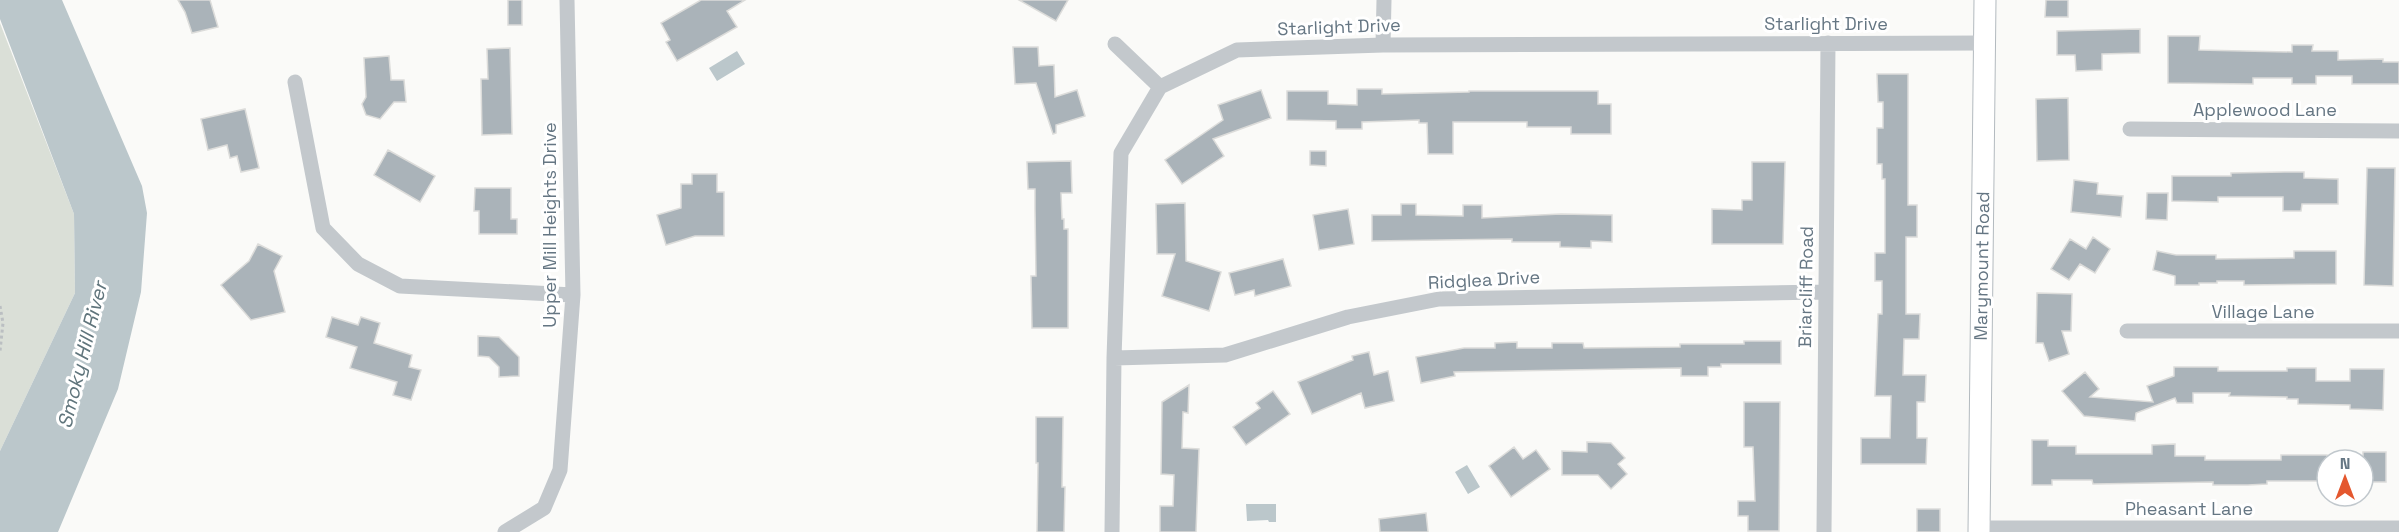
<svg xmlns="http://www.w3.org/2000/svg" width="2399" height="532" font-family="'Space Grotesk',sans-serif">
<rect width="100%" height="100%" fill="#fafaf8"/>
<path fill="#dadfd7" d="M0,23L74,214L75,293L0,451Z"/>
<path fill="#bbc7cb" d="M0,0H62L142,186L147,213L141,292L118,389L58,532H0V451L75,293L74,214L0,19Z
M737,51L745,64L717,81L709,68Z
M1467,465L1480,487L1468,494L1455,472Z
M1246,504H1276V522H1269L1268,520L1247,521Z"/>
<path fill="#aab3b9" stroke="#dcdcda" stroke-width="1.5" d="M178,0H210L218,27L192,33L185,12Z
M508,0H522V25H508Z
M701,0H745L727,11L737,27L677,61L666,42L670,40L661,23Z
M1019,0H1068L1056,21Z
M2046,0H2068V17H2045Z
M2140,29V53L2102,54V70L2076,71L2075,55H2057V31Z
M2168,36H2200L2199,50L2292,52V45H2313L2312,51H2338V60L2383,59V62H2399V84H2352V76H2316V84H2292V78H2253V84L2168,83Z
M1013,47H1038L1039,66L1054,65L1055,97L1077,90L1085,116L1056,125V133L1053,134L1036,83L1015,84Z
M510,48L512,134L482,135L481,79H488L487,49Z
M389,56L391,80H404L406,102H394L380,119L366,115L362,104L366,97L364,58Z
M1877,74H1908V205H1917V237H1906V314H1920L1919,339H1904L1903,375H1926L1925,402H1917V438H1927L1926,464H1861V438H1890L1891,396H1875L1878,314H1882V281H1875V253H1885V179H1882V164H1877V128H1883V102H1878Z
M1357,89H1382V94L1469,92V91H1598V104H1611V134H1571V127H1527V122H1453V154H1428L1427,123H1419V120L1362,122V129H1336V121L1287,120V91H1328V104L1357,105Z
M1261,90L1271,118L1213,139L1224,156L1182,184L1165,160L1223,120L1218,105Z
M2068,98L2069,160L2037,161L2036,99Z
M245,109L259,168L241,172L237,156L230,158L227,145L208,150L201,119Z
M388,150L435,176L420,202L374,175Z
M1310,151H1326V166L1310,165Z
M1071,161L1072,193H1061L1062,219H1064V229H1068V328H1032L1031,276H1036L1035,209V189H1028L1027,162Z
M1752,162H1785L1783,244H1712V209L1742,210V200H1752Z
M2367,168H2395L2393,286L2364,285Z
M2284,172H2304V178L2338,179V204H2302L2301,211H2283V197H2218V202L2172,201V176H2231V173Z
M692,174H717V192H724V236H695L666,245L657,215L681,208V184H692Z
M2074,180L2098,183L2097,194L2123,196L2121,217L2071,212Z
M475,188H511V219H517V234H479V211H474Z
M2147,193H2168L2167,220L2146,219Z
M1185,203L1186,261L1221,272L1209,311L1162,296L1175,254H1157L1156,204Z
M1401,204H1416V215L1463,216V205H1482V218L1561,214L1612,215V242L1591,241V248L1560,247V242H1512V239L1372,241V215H1401Z
M1348,209L1354,244L1319,250L1313,215Z
M2093,237L2110,249L2095,273L2080,264L2069,280L2051,269L2070,239L2086,249Z
M258,244L282,256L274,271L285,312L251,320L221,285L249,261Z
M2157,251L2176,255H2216V259L2294,258V251H2336V284L2244,285V281H2217V283H2199V285H2175V276L2153,270Z
M1283,259L1291,286L1255,296L1254,290L1235,295L1229,273Z
M2037,293L2072,294L2071,331H2062L2069,354L2049,361L2043,343H2036Z
M332,317L358,325L361,317L380,323L374,343L412,355L409,367L421,370L411,400L393,395L397,382L350,368L357,347L326,337Z
M478,336L499,337L519,357V376L499,377V367L489,357L478,356Z
M1744,341H1781V364H1721V367H1708V376H1681V368L1454,372L1455,376L1421,383L1416,357L1464,348H1495V343L1517,342V348H1552V343H1583L1584,348L1680,347V344H1744Z
M1369,352L1374,375L1388,371L1394,401L1365,408L1361,393L1312,414L1298,382L1353,360L1352,356Z
M2174,367H2218V371H2287V368H2316V381H2350V369H2384L2383,410L2350,409V405L2298,404V399H2287V397L2229,396L2230,393H2193V403H2177L2175,398L2136,413L2135,421L2084,416L2062,391L2085,372L2099,389L2090,397L2153,402L2147,386L2174,376Z
M1189,385L1188,413L1183,412L1182,448L1199,449L1196,532H1160V506H1173L1174,475L1161,474L1162,402Z
M1273,391L1290,414L1246,445L1233,427L1260,408L1256,403Z
M1744,402H1780L1779,531H1748V516H1738V501H1755L1753,447H1744Z
M1036,417H1063L1062,487H1065L1064,532H1037L1038,463H1036Z
M2032,440H2048V446H2076V454H2152V445L2175,444V456H2205V460H2281V455H2327V481H2267V484L2248,485H2213V482L2093,484L2092,480H2052V485H2032Z
M1587,442L1611,443L1625,458L1618,464L1627,474L1611,489L1598,475H1562V451L1587,452Z
M1514,447L1523,459L1536,450L1550,469L1511,497L1489,466Z
M2363,452H2386V482H2363Z
M1917,509H1940V532H1917Z
M1426,513L1428,532H1380L1379,519Z"/>
<g fill="none" stroke-linecap="round" stroke-linejoin="round">
<defs>
<path id="secondary" d="M1979,532L1985,0"/>
</defs>
<use href="#secondary" stroke="#b3babf" stroke-width="23"/>
<path stroke="#bbbfc2" stroke-width="3" stroke-dasharray="3 3" stroke-linecap="butt" d="M0,306L3,323L0,351"/>
<path stroke="#c3c8cc" stroke-width="15" d="M1115,44L1160,87
M1383,45L1384,0
M295,82L323,228L358,264L400,286L573,295
M2130,129L2399,131
M2127,331H2399
M1114,358L1225,355L1348,317L1439,299L1826,292
M1979,528H2399
M505,532L544,508L560,470L573,295L567,0
M1112,532L1114,358L1121,153L1160,87L1237,50L1383,45L1984,43
M1824,532L1828,43"/>
<use href="#secondary" stroke="#fff" stroke-width="21"/>
</g>
<g text-anchor="middle" stroke-width="6" stroke-linejoin="round" paint-order="stroke">
<g font-size="18" fill="#657683" stroke="#fff">
<text x="1826" y="30">Starlight Drive</text>
<text transform="translate(1339 27) rotate(-2)" y="6">Starlight Drive</text>
<text x="2265" y="116">Applewood Lane</text>
<text transform="translate(550 225) rotate(-90)" y="6">Upper Mill Heights Drive</text>
<text transform="translate(1982 266) rotate(-89)" y="6">Marymount Road</text>
<text transform="translate(1484 280) rotate(-3)" y="6">Ridglea Drive</text>
<text transform="translate(1806 287) rotate(-89)" y="6">Briarcliff Road</text>
<text x="2263" y="318">Village Lane</text>
<text x="2189" y="515">Pheasant Lane</text>
</g>
<g font-size="20" font-style="italic" fill="#60757c" stroke="#fff">
<text transform="translate(82 355) rotate(-76)" y="7">Smoky Hill River</text>
</g>
</g>
<g transform="translate(2345 478)"><circle r="28" fill="#ffffff" stroke="#c1c8cd" stroke-width="1.5"/>
<path d="M0-4.5L10 22L0 15L-10 22Z" fill="#e4572e"/>
<text y="-9" font-size="16" font-weight="bold" text-anchor="middle" fill="#657683">N</text>
</g>
</svg>
